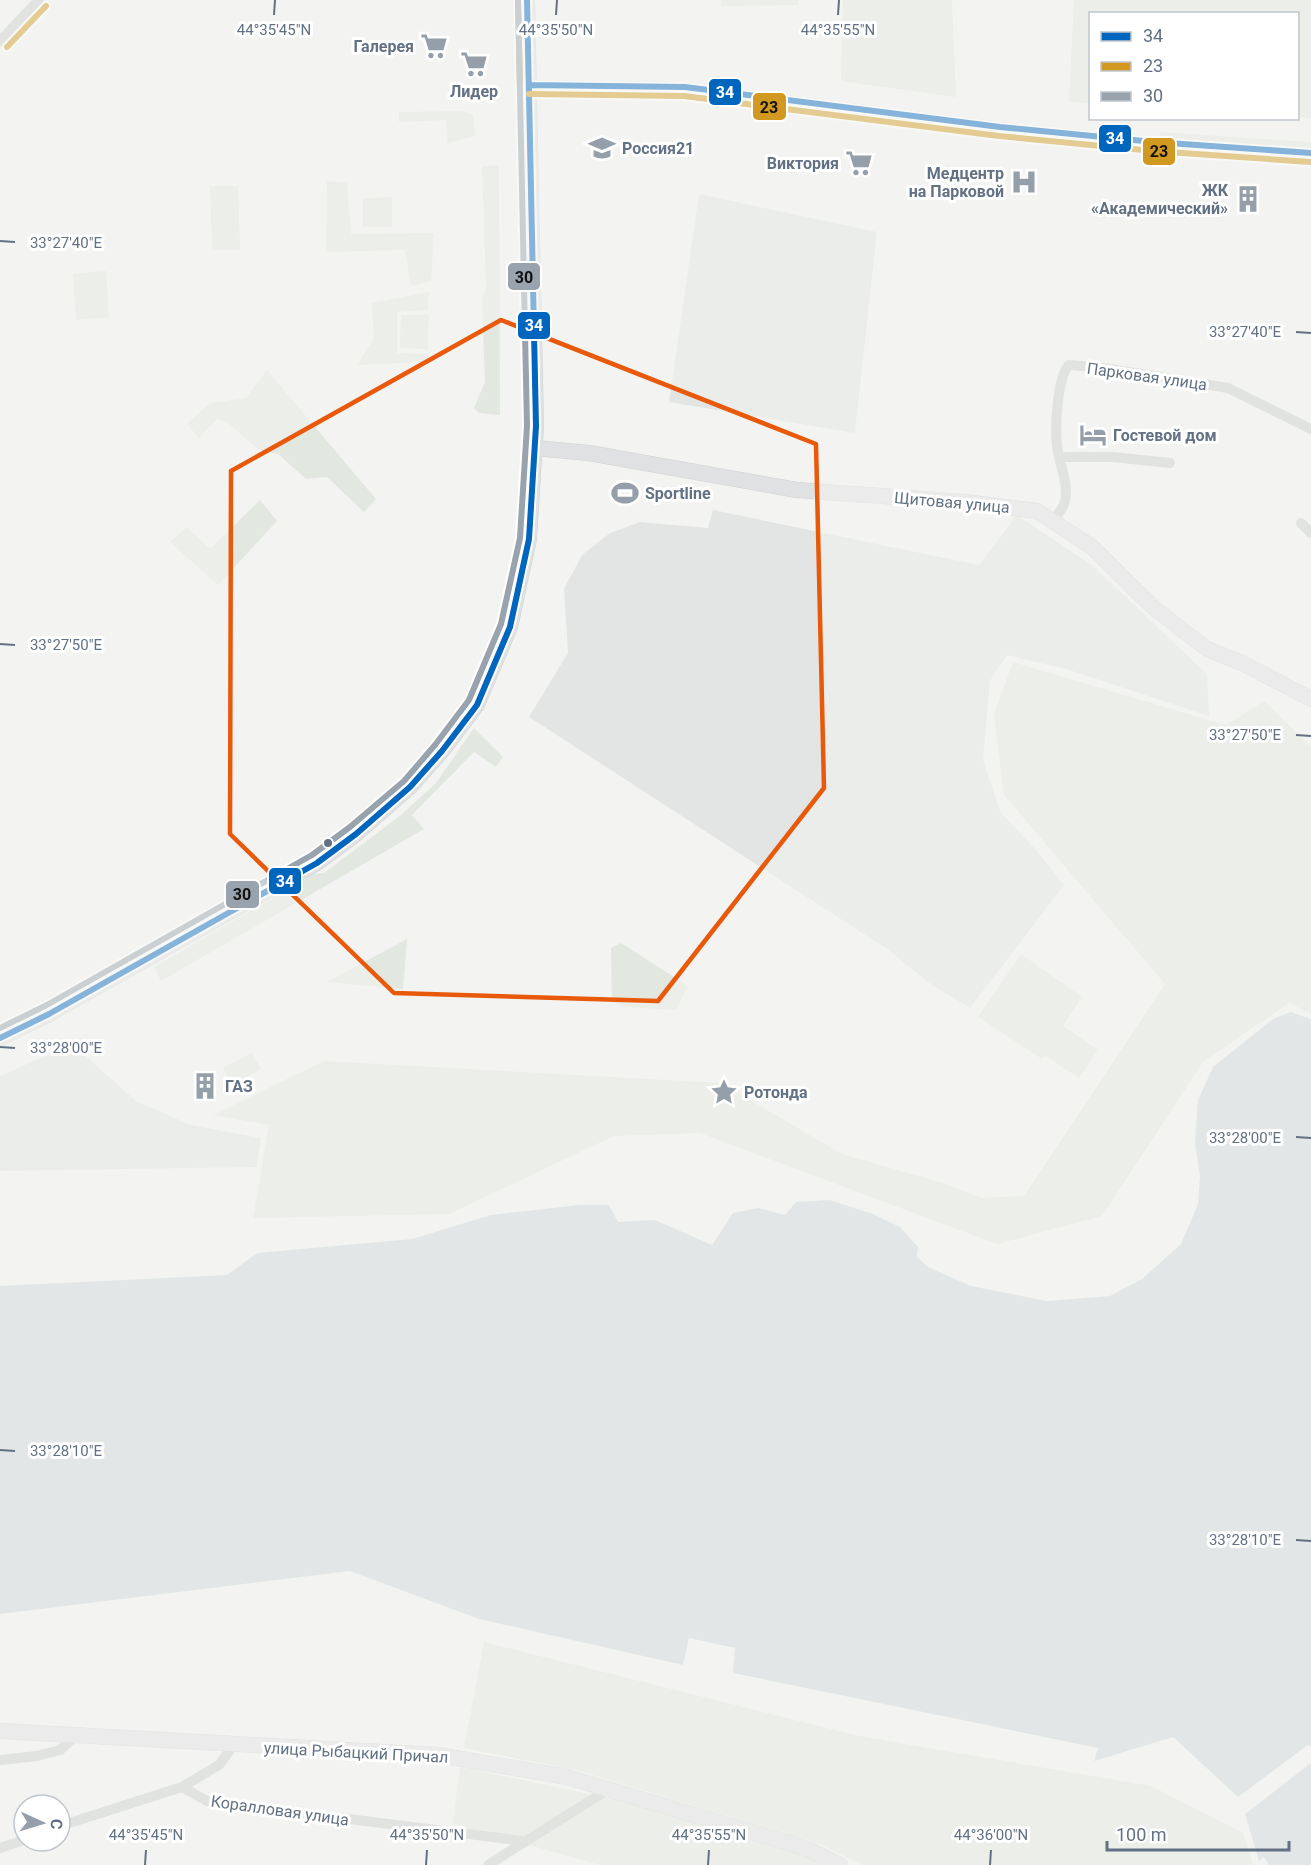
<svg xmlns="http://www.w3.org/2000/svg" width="1311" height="1865" font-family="Roboto,sans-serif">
<rect width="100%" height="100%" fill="#f3f4f1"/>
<path fill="#e3e5e4" d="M699,194L877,232L855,433L669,402Z
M713,510L979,565L1017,515L1093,566L1207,674L1209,716L1066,669L1007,655L990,681L983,760L1001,813L1036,850L1064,885L970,1008L929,983L887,949L529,717L568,653L564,589L582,555L610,533L640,522L708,528Z
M72,1044L136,1101L191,1125L261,1138L256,1167L0,1171V1076Z"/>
<path fill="#e2e7df" d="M721,0H798V5L721,6Z
M843,0H952L956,97L841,81Z
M1074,0H1311V118L1298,117V14H1090V103L1069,102Z
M463,111L473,114L475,136L447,143L446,120L399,122V112Z
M1160,132L1311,142V148L1160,137Z
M499,165L500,415L479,413L474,408L485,382L482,300L486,288L482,166Z
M327,181L347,183L351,234L434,233L431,281L411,286L405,250L326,252Z
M210,186H238L240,250H212Z
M392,197V227H363V198Z
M106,271L109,317L76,320L73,274Z
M429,292L428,310L397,312V353L428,354L427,362L357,365L374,338L372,303Z
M401,315H429L428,349L400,348Z
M267,370L376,499L364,512L327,477L306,479L278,454L259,450L226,421L217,419L199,438L187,424L210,403L246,398Z
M260,500L277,521L218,585L170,542L187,527L210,549Z
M1013,662L1226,725L1264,701L1311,747V1014L1289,1003L1203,1062L1102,1216L997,1244L700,1133L614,1136L449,1214L253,1218L269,1125L213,1115L324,1061L721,1083L842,1154L947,1184L981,1198L1024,1196L1165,984L1004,795L994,714Z
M474,728L503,757L496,767L474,752L412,815L424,829L161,981L154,967L314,874L324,873L401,815L436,783Z
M407,939L403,989L327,982Z
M621,943L685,984L687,987L676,1010L623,1007L612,1002L611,948Z
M1021,954L1082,997L1063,1026L1098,1050L1079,1078L1045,1056L1042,1059L978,1017Z
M252,1053L261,1069L232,1085L223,1068Z
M484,1642L859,1736L1151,1786L1243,1833L1253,1865H862L820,1844L576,1770L464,1748Z
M460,1767L614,1799L806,1853L826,1865H600L453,1824Z"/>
<path fill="#cfd6d9" d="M1291,1012L1311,1019V1747L1308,1745L1238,1797L1173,1737L1094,1761L1098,1748L733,1673L735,1648L689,1638L683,1665L479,1619L350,1571L0,1614V1286L227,1275L257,1253L412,1239L491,1215L579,1205H609L618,1222L655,1220L712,1245L733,1213L758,1208L785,1215L796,1202L830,1200L873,1214L900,1227L918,1247L917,1257L928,1267L971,1286L1047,1301L1110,1296L1142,1279L1181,1244L1198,1204L1200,1177L1195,1143L1198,1100L1213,1067L1273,1019Z
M1311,1763V1865H1269L1264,1857L1259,1861L1245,1814Z"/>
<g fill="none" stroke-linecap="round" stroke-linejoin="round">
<defs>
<path id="secondary" d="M535,448L589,453L797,490L966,502L1037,511L1092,547L1154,608L1207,649L1244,664L1311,699
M0,1038L49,1014L317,863L356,834L410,787L442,751L477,705L510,627L529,539L536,426L527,0
M0,1731L438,1755L567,1777L789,1843L812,1851L840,1865"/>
</defs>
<use href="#secondary" stroke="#d1d2d2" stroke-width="16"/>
<path stroke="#cdcecf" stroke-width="10" d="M0,41L39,0
M529,85L685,87L1000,127L1154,142L1311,153
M1060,457H1113L1170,463
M1053,521C1057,515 1064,508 1065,501C1069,482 1059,465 1057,446C1055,429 1057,377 1069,365L1104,368L1228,388L1311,429
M1301,523L1311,533
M0,1760L37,1756L60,1750L75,1736
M182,1787L207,1801L524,1841
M60,1826L182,1787L219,1765L234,1745
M0,1848L24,1840
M488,1865L609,1789"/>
<use href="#secondary" stroke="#e0e1e2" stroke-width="15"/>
<defs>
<path id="bus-1" d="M529,85L685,87L1000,127L1154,142L1311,153
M0,1038L49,1014L317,863L356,834L410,787L442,751L477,705L510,627L529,539L536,426L527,0"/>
<path id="bus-2" d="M518,0L520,85
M7,47L46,6
M529,94L684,96L999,136L1153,151L1310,162"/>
<path id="bus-3" d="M0,1028L45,1006L312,855L350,827L404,781L435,745L469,700L501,624L520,538L527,426L518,0"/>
</defs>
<use href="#bus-1" stroke="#fff" stroke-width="10"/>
<use href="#bus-2" stroke="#fff" stroke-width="10"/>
<use href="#bus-3" stroke="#fff" stroke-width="10"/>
<use href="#bus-1" stroke="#0065bd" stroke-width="6"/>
<use href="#bus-2" stroke="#d29921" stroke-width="6"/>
<use href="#bus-3" stroke="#99a3ae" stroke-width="6"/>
</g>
<path d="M0 0H1311V1865H0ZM501,320L816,444L824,788L658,1001L394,993L230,834L231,471Z" fill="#f3f4f1" fill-opacity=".55" fill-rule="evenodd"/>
<path fill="none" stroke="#e8590c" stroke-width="4.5" stroke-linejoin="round" d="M501,320L816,444L824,788L658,1001L394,993L230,834L231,471Z"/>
<path fill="none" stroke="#627183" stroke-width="2" d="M274,15L275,0M556,15L557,0M838,15L839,0M0,241L15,242M1296,332L1311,333M0,644L15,645M1296,735L1311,736M0,1047L15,1048M1296,1137L1311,1138M0,1450L15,1451M1296,1540L1311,1541M145,1865L146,1850M426,1865L427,1850M708,1865L709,1850M990,1865L991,1850"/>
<defs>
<symbol id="supermarket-bare" viewBox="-9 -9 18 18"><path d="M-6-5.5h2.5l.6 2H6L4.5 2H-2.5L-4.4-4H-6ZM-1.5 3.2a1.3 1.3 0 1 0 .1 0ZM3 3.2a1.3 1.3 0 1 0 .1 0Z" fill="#959faa" stroke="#fff" stroke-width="2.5" paint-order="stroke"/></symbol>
<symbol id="school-bare" viewBox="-9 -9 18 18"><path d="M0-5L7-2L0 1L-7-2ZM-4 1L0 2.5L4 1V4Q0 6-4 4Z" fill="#959faa" stroke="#fff" stroke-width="2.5" paint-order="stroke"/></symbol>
<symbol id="hospital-bare" viewBox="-9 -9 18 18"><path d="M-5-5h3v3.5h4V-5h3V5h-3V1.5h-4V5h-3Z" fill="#959faa" stroke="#fff" stroke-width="2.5" paint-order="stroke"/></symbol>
<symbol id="building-bare" viewBox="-9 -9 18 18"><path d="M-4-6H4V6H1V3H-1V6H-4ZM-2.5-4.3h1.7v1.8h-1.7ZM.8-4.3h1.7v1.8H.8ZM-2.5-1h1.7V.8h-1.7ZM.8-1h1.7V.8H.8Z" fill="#959faa" stroke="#fff" stroke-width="2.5" paint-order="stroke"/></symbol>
<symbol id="hotel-bare" viewBox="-9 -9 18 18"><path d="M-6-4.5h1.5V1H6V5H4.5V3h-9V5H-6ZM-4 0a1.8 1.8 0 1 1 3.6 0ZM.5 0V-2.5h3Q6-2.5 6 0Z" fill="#959faa" stroke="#fff" stroke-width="2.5" paint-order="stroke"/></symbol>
<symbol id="stadium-bare" viewBox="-9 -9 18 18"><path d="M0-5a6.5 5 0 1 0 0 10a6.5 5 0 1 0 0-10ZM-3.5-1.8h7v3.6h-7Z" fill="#959faa" stroke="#fff" stroke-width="2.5" paint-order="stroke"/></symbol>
<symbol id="sight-bare" viewBox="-9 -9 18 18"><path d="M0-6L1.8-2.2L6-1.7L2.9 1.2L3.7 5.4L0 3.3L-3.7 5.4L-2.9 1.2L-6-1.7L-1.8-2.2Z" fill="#959faa" stroke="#fff" stroke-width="2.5" paint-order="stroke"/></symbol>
</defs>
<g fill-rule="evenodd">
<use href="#supermarket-bare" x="415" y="27" width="38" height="38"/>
<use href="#supermarket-bare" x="455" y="45" width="38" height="38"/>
<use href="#school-bare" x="583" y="129" width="38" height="38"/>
<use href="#supermarket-bare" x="840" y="144" width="38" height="38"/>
<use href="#hospital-bare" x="1005" y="163" width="38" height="38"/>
<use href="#building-bare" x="1229" y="180" width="38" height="38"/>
<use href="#hotel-bare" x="1074" y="416" width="38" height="38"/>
<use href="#stadium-bare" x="606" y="474" width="38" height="38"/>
<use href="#building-bare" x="186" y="1067" width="38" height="38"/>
<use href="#sight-bare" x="705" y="1073" width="38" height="38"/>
</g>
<circle fill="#627183" stroke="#fff" stroke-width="2" cx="328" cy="843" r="5"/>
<g text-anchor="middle" stroke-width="6" stroke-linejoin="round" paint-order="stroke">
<g font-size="16" font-weight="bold" fill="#627183" stroke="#fff" text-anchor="start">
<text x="414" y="52" text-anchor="end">Галерея</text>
<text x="474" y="97" text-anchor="middle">Лидер</text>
<text x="622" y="154">Россия21</text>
<text x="839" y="169" text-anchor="end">Виктория</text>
<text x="1004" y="179" text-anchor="end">Медцентр<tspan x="1004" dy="18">на Парковой</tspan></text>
<text x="1228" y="196" text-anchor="end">ЖК<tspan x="1228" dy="18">«Академический»</tspan></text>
<text x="1113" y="441">Гостевой дом</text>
<text x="645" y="499">Sportline</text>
<text x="225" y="1092">ГАЗ</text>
<text x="744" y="1098">Ротонда</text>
</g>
<g font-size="16" fill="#627183" stroke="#fff">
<text transform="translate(1147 376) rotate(8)" y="6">Парковая улица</text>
<text transform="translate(952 502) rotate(5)" y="6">Щитовая улица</text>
<text transform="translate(356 1752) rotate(3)" y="6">улица Рыбацкий Причал</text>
<text transform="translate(280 1810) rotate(8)" y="6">Коралловая улица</text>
</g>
</g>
<g font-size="15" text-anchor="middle" fill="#627183" stroke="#fff" stroke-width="6" stroke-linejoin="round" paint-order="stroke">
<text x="274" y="35">44°35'45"N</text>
<text x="556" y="35">44°35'50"N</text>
<text x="838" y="35">44°35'55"N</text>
<text x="66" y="248">33°27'40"E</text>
<text x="1245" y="337">33°27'40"E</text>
<text x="66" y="650">33°27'50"E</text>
<text x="1245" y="740">33°27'50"E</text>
<text x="66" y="1053">33°28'00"E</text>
<text x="1245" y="1143">33°28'00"E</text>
<text x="66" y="1456">33°28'10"E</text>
<text x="1245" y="1545">33°28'10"E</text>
<text x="146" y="1840">44°35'45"N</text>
<text x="427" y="1840">44°35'50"N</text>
<text x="709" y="1840">44°35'55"N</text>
<text x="991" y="1840">44°36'00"N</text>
</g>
<g stroke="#fff" stroke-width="2">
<rect x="708" y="78" width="34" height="28" rx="6" fill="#0065bd"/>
<rect x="752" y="92" width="35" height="29" rx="6" fill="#d29921"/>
<rect x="1098" y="124" width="34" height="29" rx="6" fill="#0065bd"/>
<rect x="1142" y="137" width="34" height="29" rx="6" fill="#d29921"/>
<rect x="507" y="262" width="34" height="29" rx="6" fill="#99a3ae"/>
<rect x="517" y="311" width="34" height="29" rx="6" fill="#0065bd"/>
<rect x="268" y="867" width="34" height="28" rx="6" fill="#0065bd"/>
<rect x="225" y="880" width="35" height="29" rx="6" fill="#99a3ae"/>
</g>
<g font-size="16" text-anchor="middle" font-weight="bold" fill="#fff">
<text x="725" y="98">34</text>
<text x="1115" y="144">34</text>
<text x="534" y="331">34</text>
<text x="285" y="887">34</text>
</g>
<g font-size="16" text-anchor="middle" font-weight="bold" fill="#111">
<text x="769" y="113">23</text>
<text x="1159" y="157">23</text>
<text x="524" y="283">30</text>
<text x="242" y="900">30</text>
</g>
<rect x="1089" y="12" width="210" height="108" fill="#ffffff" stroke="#c0c6cd" stroke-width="1.5"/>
<rect x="1101" y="32" width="30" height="9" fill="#0065bd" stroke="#c0c6cd" stroke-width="1.5"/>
<text x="1143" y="42" font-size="18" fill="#627183">34</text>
<rect x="1101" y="62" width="30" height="9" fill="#d29921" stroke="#c0c6cd" stroke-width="1.5"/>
<text x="1143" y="72" font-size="18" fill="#627183">23</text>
<rect x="1101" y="92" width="30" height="9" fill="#99a3ae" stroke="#c0c6cd" stroke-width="1.5"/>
<text x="1143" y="102" font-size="18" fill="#627183">30</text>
<g transform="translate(42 1823) rotate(94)"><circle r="28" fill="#ffffff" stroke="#c0c6cd" stroke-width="1.5"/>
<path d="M0-4.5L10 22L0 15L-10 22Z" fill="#959faa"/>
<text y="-9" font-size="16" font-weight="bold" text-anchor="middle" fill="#627183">С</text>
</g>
<path d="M1107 1841v9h182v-9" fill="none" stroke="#627183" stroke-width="3"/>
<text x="1116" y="1841" font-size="18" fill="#627183" stroke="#ffffff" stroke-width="4.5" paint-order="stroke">100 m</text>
</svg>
